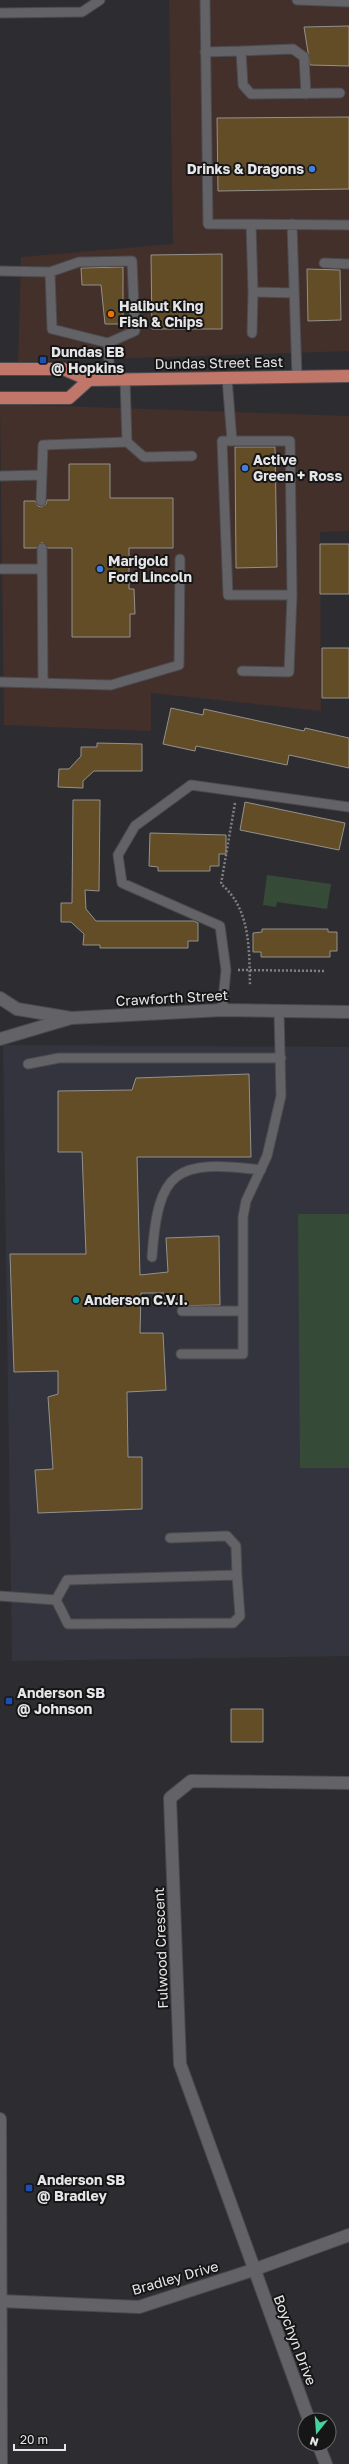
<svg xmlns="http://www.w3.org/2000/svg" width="349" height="2464" font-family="'Golos Text',sans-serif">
<rect width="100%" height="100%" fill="#2d2d31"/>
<path fill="#43302a" d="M169,0H349V351L18,362L21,257L173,244Z
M0,404L349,416V531L320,532L321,711L151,693V731L4,725Z"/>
<path fill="#34343e" d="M3,1045L349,1047V1656L12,1661Z"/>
<path fill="#354b37" d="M267,875L331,884L327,909L277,902L276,907L263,905Z
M298,1214H349V1468H300Z"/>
<path fill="#634d27" stroke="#94918d" d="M349,26V66L310,65L304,27Z
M349,117V189L218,191L217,118Z
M222,254V329H152L151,255Z
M123,267V324H105L101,285H82L81,268Z
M307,269L340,270L341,320L308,321Z
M235,447H275L277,567L236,568Z
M69,464H110V498H173V548H129V589H134L135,614H130V637H72V548H48L42,542L36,548H24V501H35L38,506L41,507L46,504L47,500H69Z
M320,544H349V594H320Z
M322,648H349V698H322Z
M171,708L203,715L204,709L304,731L305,728L349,738V768L289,755L287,765L196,746L195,751L163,744Z
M97,743L142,744V771H94L83,781V788L58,787L59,769H69L81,756V747H97Z
M73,800H100L99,891L85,890L86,909L96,921H194L198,923V941H188V948H100V945H83L84,934L71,922H61V903H72Z
M245,802L345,823L339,850L240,830Z
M150,833L226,835V854H219V866H210V871H158V867L149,866Z
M262,929H328V932H337V951H330V957H261V952H253V933L262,932Z
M249,1074L251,1157H137L140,1275L168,1272L166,1238L219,1236L220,1305L167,1306L164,1293H141L140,1333H163L166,1390L127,1392L128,1457H142V1509L38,1513L35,1470L53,1469L48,1397L58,1394V1371L14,1372L10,1254H86L82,1152H58V1091L132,1090L136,1078Z
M231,1709H263V1742H231Z"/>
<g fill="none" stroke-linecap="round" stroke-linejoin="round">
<defs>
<path id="lane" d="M205,0L208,224L349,225
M297,0L349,2
M0,13L82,12L100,0
M241,51L293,49L304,57L306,94
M205,52L241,51L243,85L251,94L340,93
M251,224L253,292
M292,224L297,377
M324,263L349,264
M0,271L50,272L52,329L108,343L110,380
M50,272L79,262L132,261L135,331L108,343
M252,333L253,292L294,293
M227,378L232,441H290L292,595H228L222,441H232
M127,442L144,457L192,456
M0,476L42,475
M41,501L43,445L127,442L125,379
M42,548L43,683
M0,569H42
M242,671L289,672L292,595
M0,682L111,685L179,665L180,559
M222,1010L226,970L220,926L122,883L118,855L135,826L191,785L349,807
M28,1064L59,1058H281
M152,1257C158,1170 175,1159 261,1170
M182,1311H243V1217L246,1201L267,1156L281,1096L279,1011
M181,1354H243V1311
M170,1538L227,1536L236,1546L237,1575
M237,1575L240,1616L233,1623L68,1624L56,1600L67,1580Z
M0,1596L56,1600"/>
<path id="street" d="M0,1039L71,1018L222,1010L349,1012
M0,2301L139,2307L253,2270L349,2235
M309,2420L180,2064L170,1798L191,1781L349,1783
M318,2444L326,2464"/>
<path id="secondary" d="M0,998L17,1009L71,1018
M0,2119L1,2464"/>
<path id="primary" d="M0,369H63L89,380L349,376
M0,398H69L89,380"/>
</defs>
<use href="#lane" stroke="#4b4b4f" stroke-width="11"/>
<use href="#street" stroke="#4b4b4f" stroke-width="14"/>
<use href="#secondary" stroke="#4b4b4f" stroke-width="14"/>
<use href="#primary" stroke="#4b4b4f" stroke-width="14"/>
<path stroke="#808083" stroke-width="2.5" stroke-dasharray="2 2" stroke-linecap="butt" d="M235,803L221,884C251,909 249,950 250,985
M238,970L325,971"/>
<use href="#lane" stroke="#626267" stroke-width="9"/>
<use href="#street" stroke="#626267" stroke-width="12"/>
<use href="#secondary" stroke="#626267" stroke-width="12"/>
<use href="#primary" stroke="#c07668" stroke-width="12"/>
</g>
<g fill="#3f7fe0" stroke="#161617" stroke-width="1.5">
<circle cx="312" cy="169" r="4"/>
<circle cx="245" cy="468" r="4"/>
<circle cx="100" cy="569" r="4"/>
</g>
<circle fill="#e8710a" stroke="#161617" stroke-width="1.5" cx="111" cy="314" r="4"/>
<g fill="#1a4fb4" stroke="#161617" stroke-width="1.5">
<rect x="39" y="356" width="8" height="8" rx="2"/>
<rect x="5" y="1697" width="8" height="8" rx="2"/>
<rect x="25" y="2184" width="8" height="8" rx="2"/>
</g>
<circle fill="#0f9aa8" stroke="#161617" stroke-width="1.5" cx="76" cy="1300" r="4"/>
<g text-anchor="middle" stroke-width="4" stroke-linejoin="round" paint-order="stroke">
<g font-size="14" font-weight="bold" fill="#e6e6e8" stroke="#161617" text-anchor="start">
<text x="304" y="174" text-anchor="end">Drinks &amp; Dragons</text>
<text x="119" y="311">Halibut King<tspan x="119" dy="16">Fish &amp; Chips</tspan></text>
<text x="51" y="357">Dundas EB<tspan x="51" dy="16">@ Hopkins</tspan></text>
<text x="253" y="465">Active<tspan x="253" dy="16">Green + Ross</tspan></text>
<text x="108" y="566">Marigold<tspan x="108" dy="16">Ford Lincoln</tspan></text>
<text x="84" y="1305">Anderson C.V.I.</text>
<text x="17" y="1698">Anderson SB<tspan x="17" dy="16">@ Johnson</tspan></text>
<text x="37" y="2185">Anderson SB<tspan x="37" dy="16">@ Bradley</tspan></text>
</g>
<g font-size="14" fill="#e6e6e8" stroke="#161617">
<text transform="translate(219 363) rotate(-1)" y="5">Dundas Street East</text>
<text transform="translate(172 998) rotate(-3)" y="5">Crawforth Street</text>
<text transform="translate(161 1948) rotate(-92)" y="5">Fulwood Crescent</text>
<text transform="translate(175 2278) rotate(-16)" y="5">Bradley Drive</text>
<text transform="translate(295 2340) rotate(69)" y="5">Boychyn Drive</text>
</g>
</g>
<g transform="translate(317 2432) rotate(197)"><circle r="19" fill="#161617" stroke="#69696b"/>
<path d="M0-3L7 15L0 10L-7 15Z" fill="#45d49f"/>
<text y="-6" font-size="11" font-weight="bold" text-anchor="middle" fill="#e6e6e8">N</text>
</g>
<path d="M14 2444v6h51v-6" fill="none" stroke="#e6e6e8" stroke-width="2"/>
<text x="20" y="2444" font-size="12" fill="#e6e6e8" stroke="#161617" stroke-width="3" paint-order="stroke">20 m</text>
</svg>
